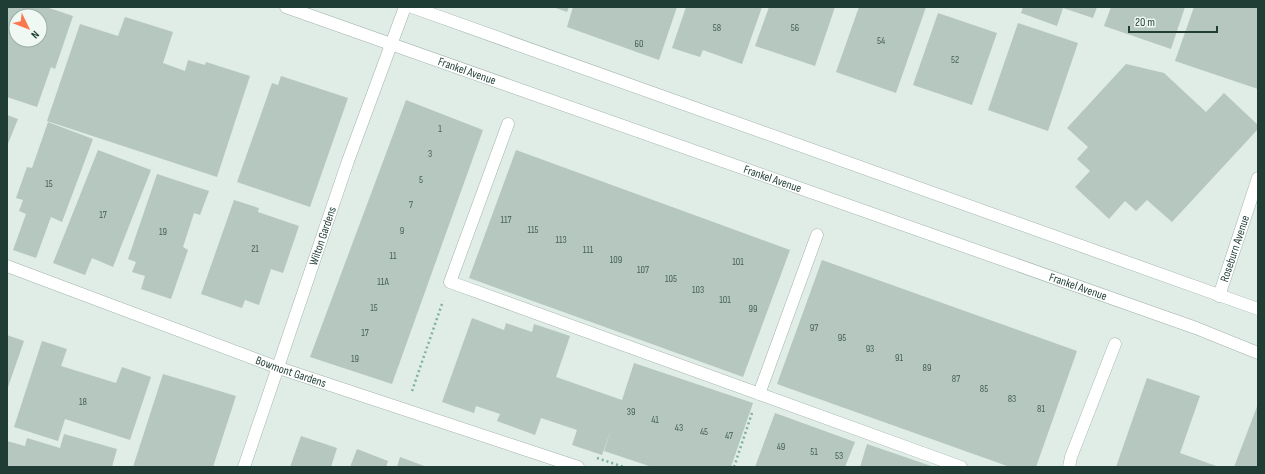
<svg xmlns="http://www.w3.org/2000/svg" width="1265" height="474" font-family="'Sofia Sans Condensed',sans-serif">
<rect width="100%" height="100%" fill="#e0ece6"/>
<path fill="#b5c7bf" fill-rule="evenodd" d="M7,7H46L73,16L55,69L51,67L37,107L7,97ZM16,16H40V40H16Z
M553,7H569L567,12Z
M573,7H677L659,60L567,27Z
M686,7H762L742,64L703,50L700,57L672,48Z
M769,7H835L815,66L755,46Z
M859,7H926L896,93L836,72Z
M1023,7H1097L1093,18L1063,8L1057,26L1021,13Z
M1111,7H1185L1171,49L1104,26Z
M1194,7H1258V89L1175,61Z
M938,13L997,33L972,105L913,85Z
M125,17L173,32L163,63L185,71L188,60L205,65L206,62L250,76L217,177L47,121L80,24L118,36Z
M1018,23L1078,43L1048,131L988,110Z
M1126,64L1164,73L1206,112L1224,93L1258,125V129L1172,222L1147,200L1136,211L1125,201L1109,219L1075,187L1090,171L1077,159L1088,147L1067,128Z
M281,76L348,98L310,207L237,182L272,83L278,85Z
M406,100L483,130L392,384L310,357Z
M7,115L18,119L7,146Z
M48,122L93,139L62,222L51,217L36,258L13,250L26,214L19,211L23,200L16,198L27,167L32,168Z
M98,150L151,170L113,267L92,258L85,275L53,263Z
M516,150L790,250L743,377L469,278Z
M157,174L209,191L200,215L194,213L183,247L188,250L171,299L141,289L145,276L132,272L136,262L128,259Z
M234,200L259,208L258,212L299,226L283,273L271,269L259,305L245,300L242,308L201,294Z
M822,260L1077,351L1036,467H1010L777,384Z
M472,318L504,330L506,323L532,332L534,324L570,336L556,377L622,400L634,363L753,403L731,467H652L604,451L612,427L602,455L572,445L577,430L541,418L535,435L497,421L500,414L476,406L474,413L442,402Z
M7,335L24,341L7,390Z
M42,341L67,349L61,366L116,383L122,367L151,377L130,440L65,419L58,441L14,427Z
M163,374L236,396L213,467H133Z
M1147,378L1200,396L1180,453L1219,467H1116Z
M1258,404V467H1234Z
M775,413L855,442L845,467H755Z
M64,434L117,449L112,467H7V441L25,446L27,438L60,448Z
M301,436L337,448L331,467H290Z
M867,444L934,467H860Z
M357,449L388,461L386,467H350Z
M400,457L427,467H397Z"/>
<g fill="none" stroke-linecap="round" stroke-linejoin="round">
<defs>
<path id="service" d="M508,124L450,282L961,467
M759,394L817,235
M1069,467L1071,457L1115,344"/>
<g id="minor">
<path id="s1" d="M7,266L279,368L578,467"/>
<path id="s2" d="M1219,296L1258,178"/>
<path id="s3" d="M244,467L348,161L405,7"/>
</g>
<g id="tertiary">
<path id="s4" d="M286,7L1196,328L1258,353"/>
<path d="M412,7L1258,309"/>
</g>
</defs>
<use href="#service" stroke="#a2b4ad" stroke-width="13"/>
<use href="#minor" stroke="#a2b4ad" stroke-width="13"/>
<use href="#tertiary" stroke="#a2b4ad" stroke-width="13"/>
<path stroke="#7eb1a1" stroke-width="2.5" stroke-dasharray="2 3" stroke-linecap="butt" d="M412,391L443,301
M597,458L624,467
M734,467L752,413"/>
<use href="#service" stroke="#fff" stroke-width="12"/>
<use href="#minor" stroke="#fff" stroke-width="12"/>
<use href="#tertiary" stroke="#fff" stroke-width="12"/>
</g>
<g text-anchor="middle" stroke-width="3" stroke-linejoin="round" paint-order="stroke">
<g font-size="10" fill="#446058">
<text x="717" y="31">58</text>
<text x="795" y="31">56</text>
<text x="881" y="44">54</text>
<text x="639" y="47">60</text>
<text x="955" y="63">52</text>
<text x="440" y="132">1</text>
<text x="430" y="157">3</text>
<text x="421" y="183">5</text>
<text x="49" y="187">15</text>
<text x="411" y="208">7</text>
<text x="103" y="218">17</text>
<text x="506" y="223">117</text>
<text x="533" y="233">115</text>
<text x="402" y="234">9</text>
<text x="163" y="235">19</text>
<text x="561" y="243">113</text>
<text x="255" y="252">21</text>
<text x="588" y="253">111</text>
<text x="393" y="259">11</text>
<text x="616" y="263">109</text>
<text x="738" y="265">101</text>
<text x="643" y="273">107</text>
<text x="671" y="282">105</text>
<text x="383" y="285">11A</text>
<text x="698" y="293">103</text>
<text x="725" y="303">101</text>
<text x="374" y="311">15</text>
<text x="753" y="312">99</text>
<text x="814" y="331">97</text>
<text x="365" y="336">17</text>
<text x="842" y="341">95</text>
<text x="870" y="352">93</text>
<text x="899" y="361">91</text>
<text x="355" y="362">19</text>
<text x="927" y="371">89</text>
<text x="956" y="382">87</text>
<text x="984" y="392">85</text>
<text x="1012" y="402">83</text>
<text x="83" y="405">18</text>
<text x="1041" y="412">81</text>
<text x="631" y="415">39</text>
<text x="655" y="423">41</text>
<text x="679" y="431">43</text>
<text x="704" y="435">45</text>
<text x="729" y="439">47</text>
<text x="781" y="450">49</text>
<text x="814" y="455">51</text>
<text x="839" y="459">53</text>
</g>
<g font-size="12" fill="#1f3d35" stroke="#f0f8f4">
<text dy="4" stroke="none"><textPath href="#s4" startOffset="192">Frankel Avenue</textPath></text>
<text dy="4" stroke="none"><textPath href="#s4" startOffset="516">Frankel Avenue</textPath></text>
<text dy="4" stroke="none"><textPath href="#s3" startOffset="244">Wilton Gardens</textPath></text>
<text dy="4" stroke="none"><textPath href="#s2" startOffset="50">Roseburn Avenue</textPath></text>
<text dy="4" stroke="none"><textPath href="#s4" startOffset="840">Frankel Avenue</textPath></text>
<text dy="4" stroke="none"><textPath href="#s1" startOffset="303">Bowmont Gardens</textPath></text>
</g>
</g>
<rect width="1265" height="474" fill="none" stroke="#1f3d35" stroke-width="16"/>
<g transform="translate(28 28) rotate(133)"><circle r="19" fill="#f0f8f4" stroke="#9cada8"/>
<path d="M0-3L7 15L0 10L-7 15Z" fill="#fa774f"/>
<text y="-6" font-size="11" font-weight="bold" text-anchor="middle" fill="#1f3d35">N</text>
</g>
<path d="M1129 26v6h88v-6" fill="none" stroke="#1f3d35" stroke-width="2"/>
<text x="1135" y="26" font-size="12" fill="#1f3d35" stroke="#f0f8f4" stroke-width="3" paint-order="stroke">20 m</text>
</svg>
